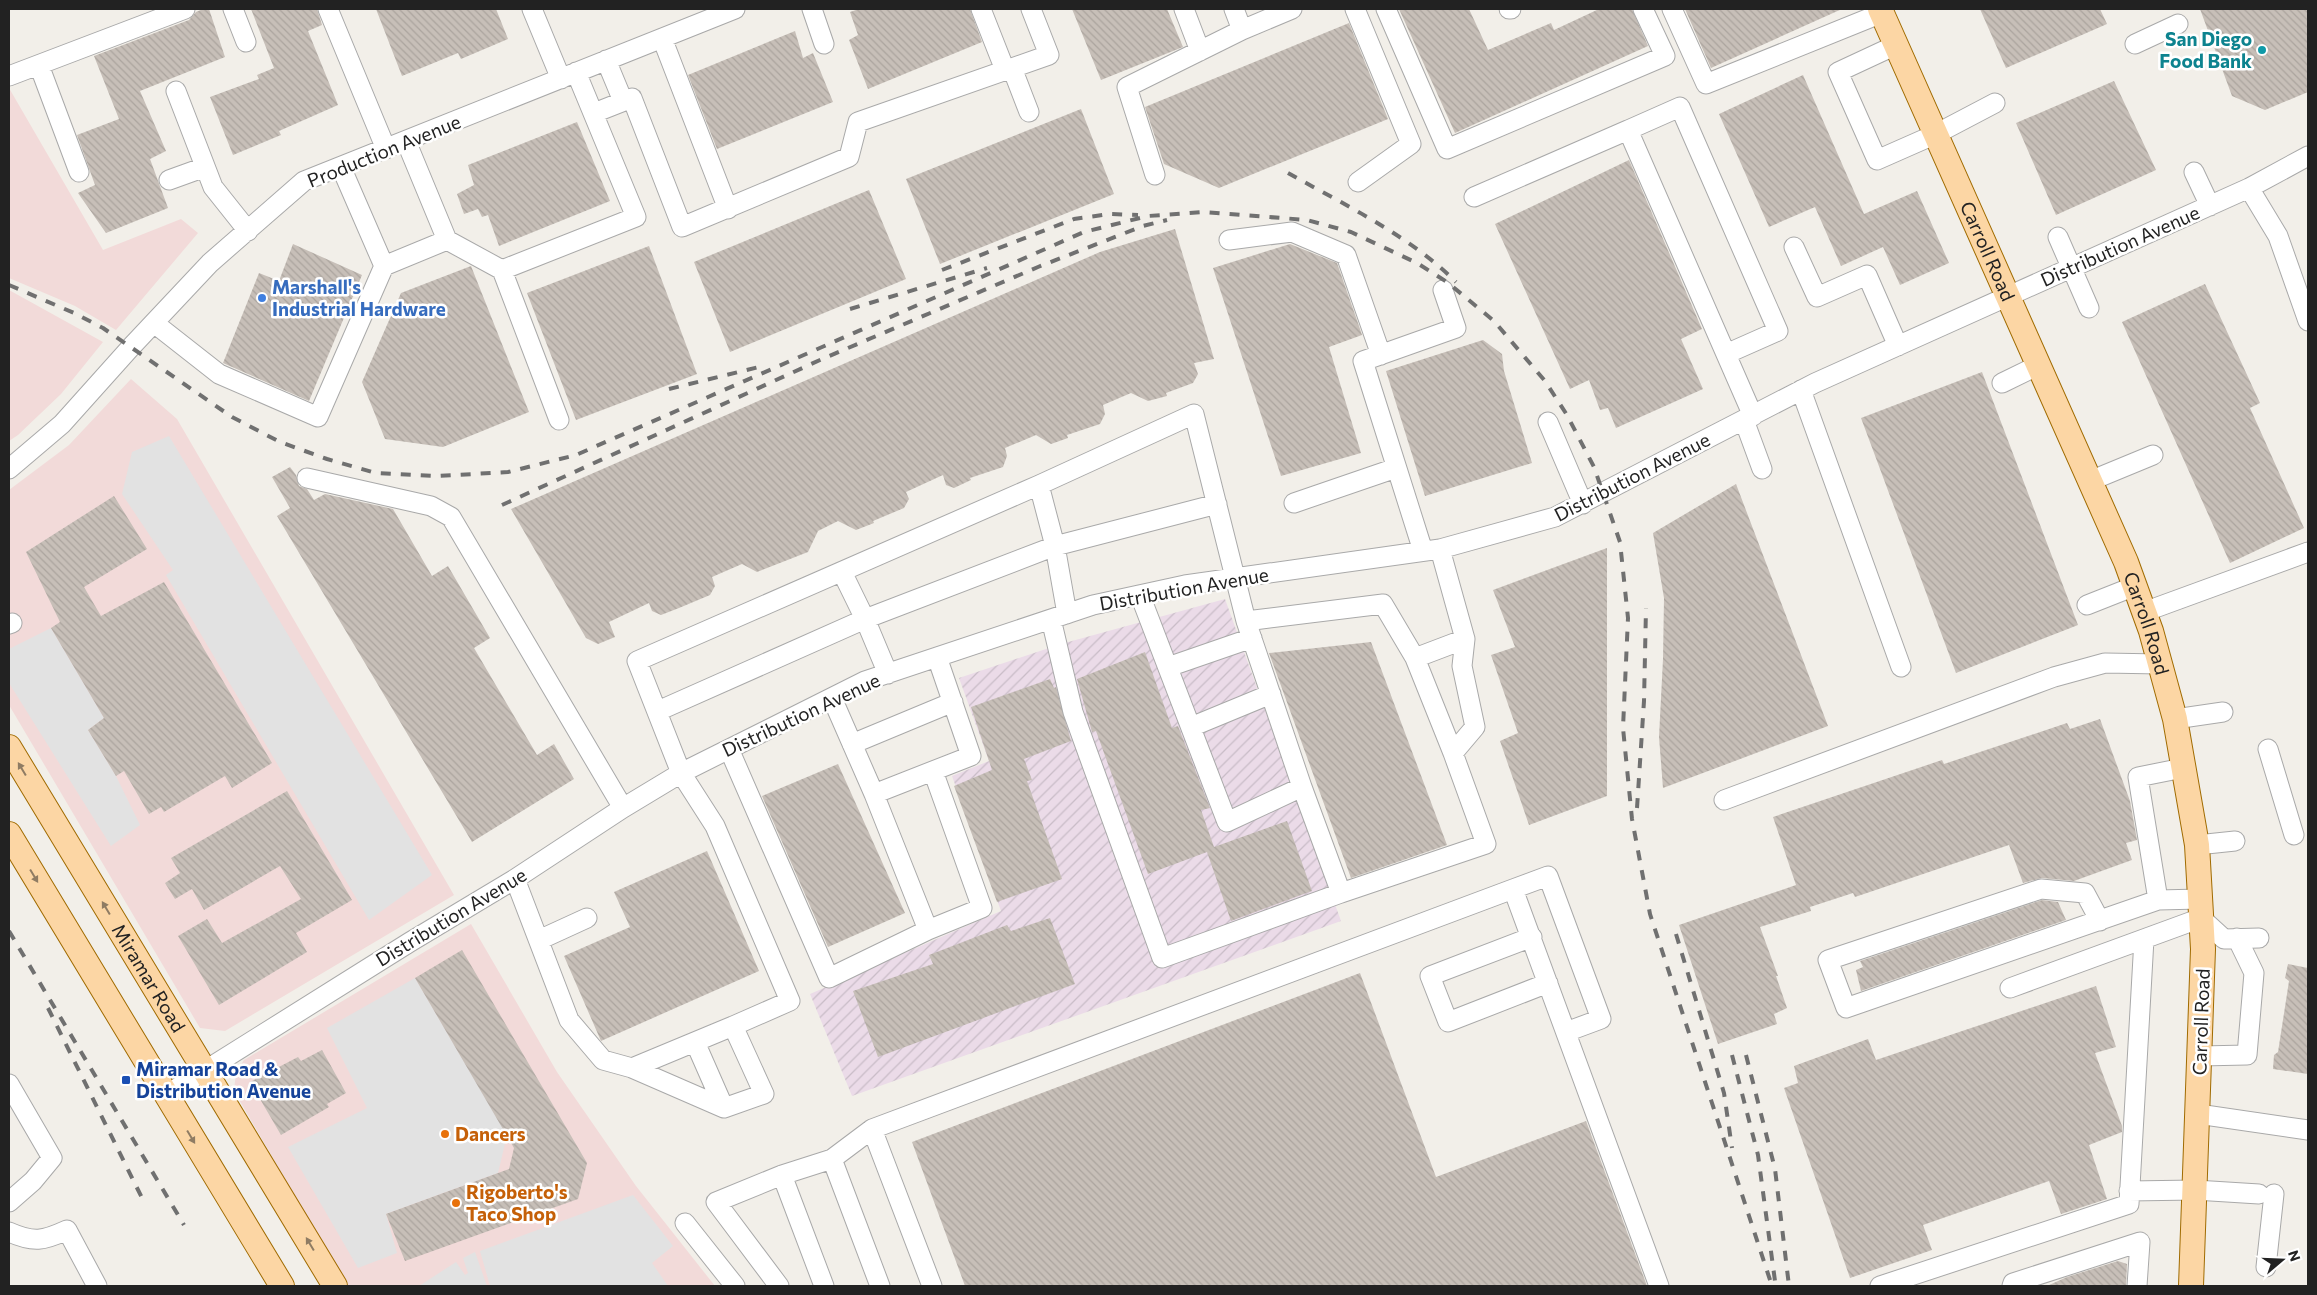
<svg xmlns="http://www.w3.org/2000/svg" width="2317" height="1295" font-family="Commissioner,sans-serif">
<defs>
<pattern id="industrial-furrows" width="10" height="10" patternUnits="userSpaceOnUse" patternTransform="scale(1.25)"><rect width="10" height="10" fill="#ebdbe8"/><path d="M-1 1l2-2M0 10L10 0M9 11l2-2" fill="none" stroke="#c9bcc7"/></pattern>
<pattern id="building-back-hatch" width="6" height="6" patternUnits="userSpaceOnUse" patternTransform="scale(1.25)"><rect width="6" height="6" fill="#c7bfb8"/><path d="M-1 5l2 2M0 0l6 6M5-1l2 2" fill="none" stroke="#aba49e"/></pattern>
</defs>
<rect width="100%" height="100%" fill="#f2efe9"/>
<path fill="#f2dad9" d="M9,88L103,250L181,219L198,233L116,330L75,306L9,278Z
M9,290L103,342L61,394L18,435L9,441Z
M131,379L177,419L454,895L225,1031L200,1028L9,705V490L69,445Z
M471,924L557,1072L636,1186L715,1286H347L234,1091L236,1072L244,1060Z"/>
<path fill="url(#industrial-furrows)" d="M1225,599L1341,921L852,1096L810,994L1001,911L952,776L989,761L959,678L1061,644Z"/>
<path fill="#e2e2e2" d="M169,436L432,875L369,920L166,575L173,570L122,494L132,452Z
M51,628L104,718L88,730L116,776L140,825L111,846L9,683V649Z
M415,978L507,1135L498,1173L386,1214L397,1253L358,1268L288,1147L367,1108L327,1028Z
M633,1195L673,1246L652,1263L668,1286H490L480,1251Z
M475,1252L487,1286H419L456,1262L465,1275L468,1273L463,1258Z"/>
<path fill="url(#building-back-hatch)" d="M203,9H209L225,57L140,91L166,151L150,159L168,208L106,233L78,193L95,185L77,135L119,119L94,56L189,20L196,12Z
M251,9H317L322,25L308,31L338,105L279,131L281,135L233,155L210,97L259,79L257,75L274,68Z
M376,9H496L508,39L461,59L458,53L402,76Z
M859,9H970L982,42L868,89L849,40L858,35L850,12Z
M1072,9H1167L1183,47L1101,80Z
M1399,9H1469L1488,50L1551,23L1554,30L1599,9H1632L1648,46L1455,133Z
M1685,9H1842L1711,68Z
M1980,9H2100L2107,24L2006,68Z
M2200,9H2308V92L2265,110L2232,96Z
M1349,23L1388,119L1219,188L1164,164L1145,107Z
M795,31L803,58L813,53L833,102L717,149L688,75Z
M1803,75L1864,214L1917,191L1949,263L1900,285L1883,247L1841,266L1815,207L1769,227L1719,114Z
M2114,81L2156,170L2056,215L2016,123Z
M1081,109L1114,194L940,264L906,179Z
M577,122L610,201L499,246L488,215L482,217L478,209L464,214L457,194L474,185L468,165Z
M1629,160L1702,329L1681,339L1703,389L1616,428L1608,408L1600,410L1589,380L1570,389L1495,224Z
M869,190L906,279L730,352L694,262Z
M1175,229L1214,359L1194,363L1198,374L1193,383L1166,393L1167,396L1148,401L1131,393L1103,405L1105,414L1100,424L1067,435L1068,438L1051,444L1036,435L1005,448L1007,456L1003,467L970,478L971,480L954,488L946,485L943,475L906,492L909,499L904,508L873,521L874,523L856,530L838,521L818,531L808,552L757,572L742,564L712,577L715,586L710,595L679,608L661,615L652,611L649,603L609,622L615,637L598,644L586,638L511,509L1100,252Z
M293,244L362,275L309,401L223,363L259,273L279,281Z
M1290,244L1337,263L1359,326L1362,335L1329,347L1361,453L1281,476L1213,268Z
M649,246L697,374L576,420L527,293Z
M471,266L529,412L443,447L385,439L362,382L401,293Z
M2205,284L2260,403L2250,408L2304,528L2230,563L2122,322Z
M1483,340L1502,354L1504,371L1532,463L1425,496L1386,371Z
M1982,372L2078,625L1956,673L1861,418Z
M290,467L296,475L299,486L307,489L314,500L325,494L393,509L432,576L448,566L490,638L474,648L537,755L554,744L574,779L472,842L277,516L290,508L272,477Z
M1736,484L1828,726L1663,788L1659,737L1663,659L1664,598L1653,533Z
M114,496L147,549L84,587L101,616L164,582L272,763L232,788L225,776L164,812L161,807L149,814L124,771L116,776L88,730L104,718L51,628L60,622L26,552Z
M1607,548V796L1529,825L1500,741L1518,733L1491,655L1515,647L1493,590Z
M1371,642L1447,845L1351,878L1269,653Z
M1145,652L1172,728L1178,726L1210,808L1201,810L1214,847L1287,821L1312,891L1231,921L1207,852L1148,874L1096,731L1092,732L1077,679Z
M1050,679L1054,688L1056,687L1071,741L1024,759L1032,780L1027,781L1062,879L997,902L954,786L992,770L971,707Z
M2100,719L2130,801L2137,840L2126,843L2132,860L2074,881L2042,878L2023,883L2009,845L1855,897L1853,893L1810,907L1811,911L1760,927L1778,976H1776L1787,1008L1774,1014L1777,1024L1718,1044L1679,925L1796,885L1773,817L1942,760L1944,764L2067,723L2070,729Z
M838,764L905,913L828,947L762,796Z
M287,791L352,900L296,933L307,952L219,1005L178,936L207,919L222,943L301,899L280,866L204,910L192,889L175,899L165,883L180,873L171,858Z
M707,851L759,971L601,1041L564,956L630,927L614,892Z
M2042,900L2058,902L2066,920L1861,991L1856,970L1863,967L1860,961Z
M1050,918L1075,984L878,1057L853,991L933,964L929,955L1007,925L1011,931Z
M462,950L587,1163L578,1199L405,1261L386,1214L509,1169L514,1148L415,978Z
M2288,964L2308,968V1074L2273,1069L2274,1055L2278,1052L2289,981L2285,978Z
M1360,973L1436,1177L1586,1121L1647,1286H965L912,1142Z
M2096,986L2116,1047L2095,1053L2122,1126V1132L2089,1145L2107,1199L2061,1214L2049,1181L1923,1225L1932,1250L1850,1278L1784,1088L1798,1083L1794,1066L1868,1039L1876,1060Z
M322,1050L346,1093L327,1104L329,1107L281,1135L250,1082L298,1057L301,1061Z
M2118,1261L2127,1264L2126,1286H2047L2067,1277Z"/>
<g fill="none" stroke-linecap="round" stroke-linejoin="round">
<defs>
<path id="minor" d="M233,9L246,42
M328,9L386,149
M532,9L561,79
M812,9L824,44
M981,9L1005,70
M1184,9L1200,51
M1234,9L1242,30L1292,9
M1355,9L1411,144L1358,182
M1386,9L1447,149L1665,56L1643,9
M1509,9H1511
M1672,9L1706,84L1882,13
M662,38L728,209
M2135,44L2178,24
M1896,45L1838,72L1877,160L1936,134L1995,103
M606,60L623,101
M39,65L79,172
M1012,68L1029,112
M9,76L185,9
M176,91L213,187L248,231
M594,113L632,98L682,227L849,157L858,122L1049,55L1031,9
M1628,130L1680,107L1778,331L1726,354
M341,167L384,266L447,240L406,141
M2194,172L2210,206
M1155,175L1127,87L1242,30
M169,180L205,167
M2249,188L2278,236L2308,321
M1474,197L1628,130L1753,416
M2058,237L2089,308
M447,240L502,270L636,217L576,72
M1229,240L1292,232L1346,255L1381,355
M1794,247L1817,297L1867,275L1898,346
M502,270L559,420
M154,323L219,374L318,417L384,266
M2002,383L2039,365
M1801,390L1901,667
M1744,420L1762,469
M1548,422L1583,504
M9,469L62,424L131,347L210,263L304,181L735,9
M307,478L431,506L451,517L623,808
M2090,481L2153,455
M1039,485L1055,546L1067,614
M1294,503L1396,468
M1423,551L1363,361L1456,328L1443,290
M842,572L865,619L888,674
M1140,595L1227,822L1302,787L1246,621L1383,604L1415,658L1465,639L1440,549
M2087,605L2135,586
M2144,612L2308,552
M1051,619L1073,712L1162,958L1341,893
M9,624L12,623
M1415,658L1453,753
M1168,667L1252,638
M832,698L874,794L971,756L937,657
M658,711L865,619L1055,546L1217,504
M2175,719L2223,712
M1191,727L1271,694
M852,744L953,702
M729,749L829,978L928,930
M2268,749L2294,835
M2183,768L2138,777L2158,900L2200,899
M1302,787L1341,893L1486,844L1453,753L1475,727L1462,666L1465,639
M874,794L928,930L982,908L933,771
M1724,800L2054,677L2105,663L2160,664
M2197,845L2235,841
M515,879L569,1020L603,1060L632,1068L724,1108L764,1094L733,1026L632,1068
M1513,889L1548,876L1601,1019L1566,1032
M2100,921L2085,893L2041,889L1828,960L1846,1008L2158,900
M1532,937L1430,976L1448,1022L1548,983
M539,940L587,918
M2010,988L2201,918L2224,939L2259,938
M733,1026L790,1001L715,826L681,773L637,661L1039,485L1194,414L1246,621
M695,1042L724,1108
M2200,1056L2247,1055L2254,973L2237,938
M9,1084L52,1158L33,1181L9,1202
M166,1095L410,942L515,879L623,808L681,773L865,681L1093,605L1185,585L1440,549L1555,517L1815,383L2249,188L2308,156
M2198,1114L2308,1130
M872,1129L1513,889L1659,1286
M832,1159L880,1286
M782,1175L824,1286
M2129,1191L2195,1190L2259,1194
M685,1223L735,1286
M9,1232C34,1243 43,1241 67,1230L97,1286
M2266,1267L2274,1194
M779,1286L716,1202L782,1175L832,1159L872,1129L932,1286
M1880,1286L2129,1204L2144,939
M2012,1286L2013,1283L2140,1242L2137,1286"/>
<g id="major">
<path id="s1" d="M1880,9L2126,562L2151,631L2175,719L2197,845L2203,949L2191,1286"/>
<path id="s2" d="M9,747L335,1286"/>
<path d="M9,834L282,1286"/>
</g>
</defs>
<use href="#minor" stroke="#a9a9a9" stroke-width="21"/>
<use href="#major" stroke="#a06b00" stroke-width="26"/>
<use href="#minor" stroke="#fff" stroke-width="19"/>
<use href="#major" stroke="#fcd6a4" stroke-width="24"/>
<path stroke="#707070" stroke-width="4" stroke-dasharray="10 10" stroke-linecap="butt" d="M1288,173C1345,205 1410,236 1456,282
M942,270L1074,219L1110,214L1138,215
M9,285L74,313L103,328L232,417L280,442L327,459L376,473L438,476L508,472L576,455L1084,232L1148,216L1204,212L1307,220L1351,232L1417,263L1447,282L1494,321L1545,381L1567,415L1594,467L1620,542L1628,618L1623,728L1632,819L1650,914L1772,1286
M850,309L987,268
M669,389L759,367
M502,505L820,360L1038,267L1143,226L1167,220
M1637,808L1644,701L1646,608
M9,931L184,1225
M1676,934L1724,1093L1732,1148
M48,1008L145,1204
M1732,1055L1758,1155L1775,1281
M1746,1055L1775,1169L1789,1286"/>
</g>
<defs><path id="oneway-solid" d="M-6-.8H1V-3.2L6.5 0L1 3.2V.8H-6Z" transform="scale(1.25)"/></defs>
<g fill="#8f7c63">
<use href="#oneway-solid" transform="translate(22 769) rotate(-121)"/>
<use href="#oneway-solid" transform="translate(34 876) rotate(59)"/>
<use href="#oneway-solid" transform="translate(106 908) rotate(-121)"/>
<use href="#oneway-solid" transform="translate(191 1137) rotate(59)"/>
<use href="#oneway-solid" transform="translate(310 1244) rotate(-121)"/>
</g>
<circle fill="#0f9aa8" stroke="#fff" stroke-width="2" cx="2262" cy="50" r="5"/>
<circle fill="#3f7fe0" stroke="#fff" stroke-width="2" cx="262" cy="298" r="5"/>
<rect fill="#1a4fb4" stroke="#fff" stroke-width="2" x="121" y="1075" width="10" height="10" rx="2.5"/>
<g fill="#e8710a" stroke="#fff" stroke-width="2">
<circle cx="445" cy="1134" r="5"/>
<circle cx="456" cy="1203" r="5"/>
</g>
<g text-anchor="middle" stroke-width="5" stroke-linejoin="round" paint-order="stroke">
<g font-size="19" font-weight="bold" fill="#0d838f" stroke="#fff" text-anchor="end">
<text x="2252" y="46">San Diego<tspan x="2252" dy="22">Food Bank</tspan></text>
</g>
<g font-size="19" fill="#222" stroke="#fff">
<text transform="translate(384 151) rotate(-22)" y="7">Production Avenue</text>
<text transform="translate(2120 246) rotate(-24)" y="7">Distribution Avenue</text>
<text dy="7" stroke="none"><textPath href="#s1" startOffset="265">Carroll Road</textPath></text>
<text transform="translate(1632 477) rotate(-27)" y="7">Distribution Avenue</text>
<text transform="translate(1184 589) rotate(-10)" y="7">Distribution Avenue</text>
<text dy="7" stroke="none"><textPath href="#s1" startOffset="670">Carroll Road</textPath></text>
<text transform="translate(801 715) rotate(-25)" y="7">Distribution Avenue</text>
<text transform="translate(451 917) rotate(-31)" y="7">Distribution Avenue</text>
<text dy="7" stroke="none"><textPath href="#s2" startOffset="270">Miramar Road</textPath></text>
<text transform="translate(2201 1022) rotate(-88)" y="7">Carroll Road</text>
</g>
<g font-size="19" font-weight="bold" fill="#366cbe" stroke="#fff" text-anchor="start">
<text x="272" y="294">Marshall's<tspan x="272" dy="22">Industrial Hardware</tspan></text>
</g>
<g font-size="19" font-weight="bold" fill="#164399" stroke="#fff" text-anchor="start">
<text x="136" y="1076">Miramar Road &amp;<tspan x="136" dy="22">Distribution Avenue</tspan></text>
</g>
<g font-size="19" font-weight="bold" fill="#c56008" stroke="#fff" text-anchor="start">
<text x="455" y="1141">Dancers</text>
<text x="466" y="1199">Rigoberto's<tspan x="466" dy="22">Taco Shop</tspan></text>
</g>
</g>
<rect width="2317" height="1295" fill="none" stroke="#222222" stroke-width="20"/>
<g transform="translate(2282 1260) rotate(71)" stroke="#ffffff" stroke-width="4" paint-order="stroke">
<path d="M0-4L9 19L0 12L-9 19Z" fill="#222222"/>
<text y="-8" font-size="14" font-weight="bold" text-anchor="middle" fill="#222222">N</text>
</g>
</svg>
